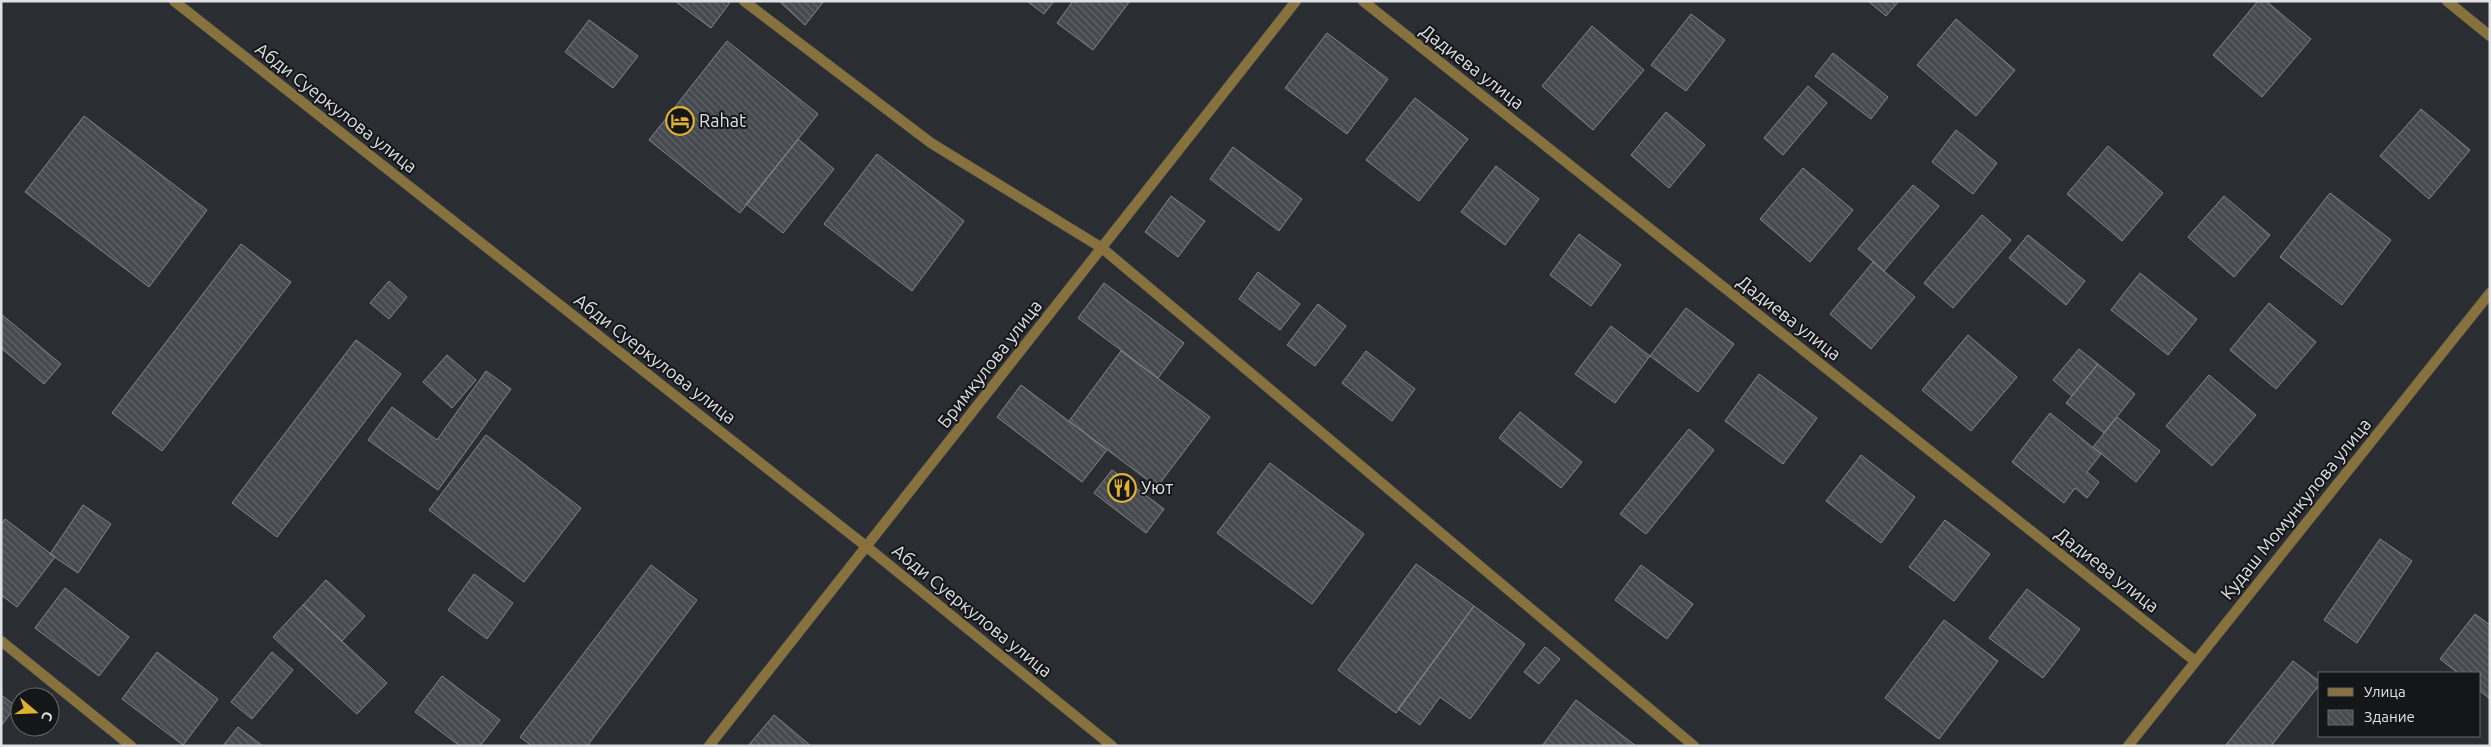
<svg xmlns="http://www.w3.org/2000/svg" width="2491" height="747" font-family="Ubuntu,sans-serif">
<defs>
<pattern id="building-back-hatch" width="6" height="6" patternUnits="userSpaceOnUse" patternTransform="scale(1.25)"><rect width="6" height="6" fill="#464a4f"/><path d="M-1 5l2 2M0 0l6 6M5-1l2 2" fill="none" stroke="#606468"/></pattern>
</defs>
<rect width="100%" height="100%" fill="#2a2e33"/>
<path fill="url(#building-back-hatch)" stroke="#83878d" d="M675,1H731L711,28Z
M779,1H824L805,25Z
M1027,1H1054L1044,14Z
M1073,1H1130L1093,50L1057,23Z
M1868,1H1899L1886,16Z
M2258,1H2266L2311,39L2262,97L2213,55Z
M1691,14L1725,40L1686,91L1651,65Z
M1956,19L2015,70L1976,116L1917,65Z
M589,20L638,56L613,88L565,52Z
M1592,26L1644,70L1593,130L1542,86Z
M1327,33L1388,79L1347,134L1285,88Z
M727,41L818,114L740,213L649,140Z
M1833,53L1888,97L1871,119L1815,76Z
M1808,86L1827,103L1783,155L1764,138Z
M1415,98L1468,139L1419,201L1366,160Z
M2421,109L2470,150L2429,199L2380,156Z
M1666,112L1705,145L1669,188L1631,155Z
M84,116L207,210L149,287L25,192Z
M1956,130L1997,163L1973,194L1932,162Z
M798,139L834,169L783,233L746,204Z
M2108,146L2163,193L2122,241L2067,194Z
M1233,147L1302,199L1279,231L1210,179Z
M877,154L964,221L912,291L824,224Z
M1496,166L1539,199L1505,245L1461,212Z
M1803,168L1853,210L1810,262L1760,219Z
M1913,185L1939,206L1884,271L1858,249Z
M2330,193L2391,240L2342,305L2280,257Z
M1171,196L1205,221L1178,257L1145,232Z
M2224,196L2270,235L2234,277L2188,237Z
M1982,215L2011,240L1953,308L1924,283Z
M1579,234L1621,265L1591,306L1550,275Z
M2028,235L2085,281L2066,305L2009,258Z
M241,244L291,282L162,451L112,413Z
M1873,262L1915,297L1871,349L1830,314Z
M1258,272L1300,304L1280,330L1239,299Z
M2140,273L2197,319L2168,355L2111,310Z
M389,281L407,297L389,319L370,303Z
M1104,283L1184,343L1158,378L1078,318Z
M2269,303L2316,342L2276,389L2230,350Z
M1318,304L1346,326L1315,366L1287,345Z
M1686,308L1734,344L1698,392L1650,356Z
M1,314L61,364L44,384L1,348Z
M1611,326L1650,356L1615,403L1575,374Z
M1968,335L2017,377L1971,431L1922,390Z
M356,340L401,374L277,537L232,503Z
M2079,349L2098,364L2072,396L2053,380Z
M1121,351L1210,417L1157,487L1069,421Z
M1366,351L1415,389L1392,421L1342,383Z
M447,355L476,380L452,408L423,382Z
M2098,364L2135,394L2104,433L2066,403Z
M486,371L511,389L438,490L368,440L392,407L437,440Z
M1759,374L1817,418L1783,464L1725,421Z
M2209,375L2256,415L2212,466L2166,426Z
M1021,385L1107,450L1082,482L997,417Z
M1520,412L1582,462L1561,488L1499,438Z
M2050,413L2101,454L2087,472L2099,482L2087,498L2075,488L2064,503L2012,462Z
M2117,417L2160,451L2136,482L2093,447Z
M1689,429L1714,450L1646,534L1620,514Z
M486,435L581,508L524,582L429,510Z
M1861,455L1915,497L1881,543L1826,501Z
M1270,463L1364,534L1312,604L1217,533Z
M1112,470L1164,509L1146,533L1094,493Z
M83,505L111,524L78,573L50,554Z
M5,519L55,557L17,607L1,595V525Z
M1945,520L1990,554L1954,601L1909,567Z
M2380,539L2412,561L2357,643L2324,620Z
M1416,564L1474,606L1396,713L1338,670Z
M651,565L697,600L587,746H532L520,737Z
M1641,565L1693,604L1667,639L1615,600Z
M474,574L513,603L487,639L448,610Z
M326,580L365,616L342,641L303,605Z
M65,588L129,637L99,676L35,628Z
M2027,589L2080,629L2043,678L1989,638Z
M303,605L387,683L357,714L273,637Z
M1474,606L1525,644L1470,719L1440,697L1420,725L1398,709Z
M2475,614L2490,625V699L2480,691V673H2458L2440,659Z
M1944,620L1998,661L1939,739L1885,698Z
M1545,647L1560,659L1539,684L1524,672Z
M157,652L218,699L183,745L122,699Z
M272,652L293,670L252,719L231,702Z
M2293,661L2320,682V684L2271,746H2225Z
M442,676L500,720L480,746H460L415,712Z
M1,695L16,706L1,726Z
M1576,700L1636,746H1542Z
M774,715L811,746H748Z
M238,727L263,746H223Z"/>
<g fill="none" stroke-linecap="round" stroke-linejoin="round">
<defs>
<path id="service" d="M744,1L931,143L1102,248L1694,746"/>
<path id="minor" d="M1363,1L2195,661
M2447,1L2490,36
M1,641L131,746
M709,746L1296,1"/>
<path id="tertiary" d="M174,1L867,547L1112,746
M2128,746L2490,293"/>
</defs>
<use href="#service" stroke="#474b4f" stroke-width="11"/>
<use href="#minor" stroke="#474b4f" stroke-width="11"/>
<use href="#tertiary" stroke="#474b4f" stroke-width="11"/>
<use href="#service" stroke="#87723e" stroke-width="10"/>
<use href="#minor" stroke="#87723e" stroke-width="10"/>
<use href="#tertiary" stroke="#87723e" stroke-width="10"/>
</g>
<defs>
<symbol id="hotel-ring" viewBox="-11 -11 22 22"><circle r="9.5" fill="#141618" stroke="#deb133" stroke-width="1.5"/><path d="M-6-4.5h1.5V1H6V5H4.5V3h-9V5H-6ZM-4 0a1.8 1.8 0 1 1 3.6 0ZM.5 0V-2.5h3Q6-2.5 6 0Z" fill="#deb133"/></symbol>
<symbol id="restaurant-ring" viewBox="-11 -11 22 22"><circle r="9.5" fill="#141618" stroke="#deb133" stroke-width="1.5"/><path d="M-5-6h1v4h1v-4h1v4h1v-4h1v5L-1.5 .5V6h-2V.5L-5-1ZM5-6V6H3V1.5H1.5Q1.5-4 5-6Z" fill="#deb133"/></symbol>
</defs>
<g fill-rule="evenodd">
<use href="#hotel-ring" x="664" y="105" width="32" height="32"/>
<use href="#restaurant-ring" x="1106" y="472" width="32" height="32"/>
</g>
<g text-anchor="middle" stroke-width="4" stroke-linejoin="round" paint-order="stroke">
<g font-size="18" fill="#dfe1e5" stroke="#141618">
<text transform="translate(1472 67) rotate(38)" y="6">Дадиева улица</text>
<text transform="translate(336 108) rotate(38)" y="6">Абди Суеркулова улица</text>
<text transform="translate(1789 318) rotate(38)" y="6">Дадиева улица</text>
<text transform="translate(655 359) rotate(38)" y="6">Абди Суеркулова улица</text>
<text transform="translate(990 364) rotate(-52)" y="6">Бримкулова улица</text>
<text transform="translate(2296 509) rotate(-51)" y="6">Кудаш Момункулова улица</text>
<text transform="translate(2107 570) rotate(38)" y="6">Дадиева улица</text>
<text transform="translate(972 611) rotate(39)" y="6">Абди Суеркулова улица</text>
</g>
<g font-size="18" fill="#dfe1e5" stroke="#141618" text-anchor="start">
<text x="699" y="127">Rahat</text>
<text x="1141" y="494">Уют</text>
</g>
</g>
<rect width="2491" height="747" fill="none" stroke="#dfe1e5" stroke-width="5"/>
<rect x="2318" y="672" width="162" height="65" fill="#141618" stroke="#65676a"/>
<rect x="2328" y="688" width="25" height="8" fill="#87723e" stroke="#65676a"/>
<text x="2364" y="697" font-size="15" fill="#dfe1e5">Улица</text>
<rect x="2328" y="710" width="25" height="15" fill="url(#building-back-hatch)" stroke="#65676a"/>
<text x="2364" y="722" font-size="15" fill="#dfe1e5">Здание</text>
<g transform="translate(35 712) rotate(109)"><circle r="24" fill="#141618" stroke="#65676a"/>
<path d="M0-4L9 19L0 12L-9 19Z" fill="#deb133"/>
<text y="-8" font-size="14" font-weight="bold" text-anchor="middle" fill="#dfe1e5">С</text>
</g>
</svg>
